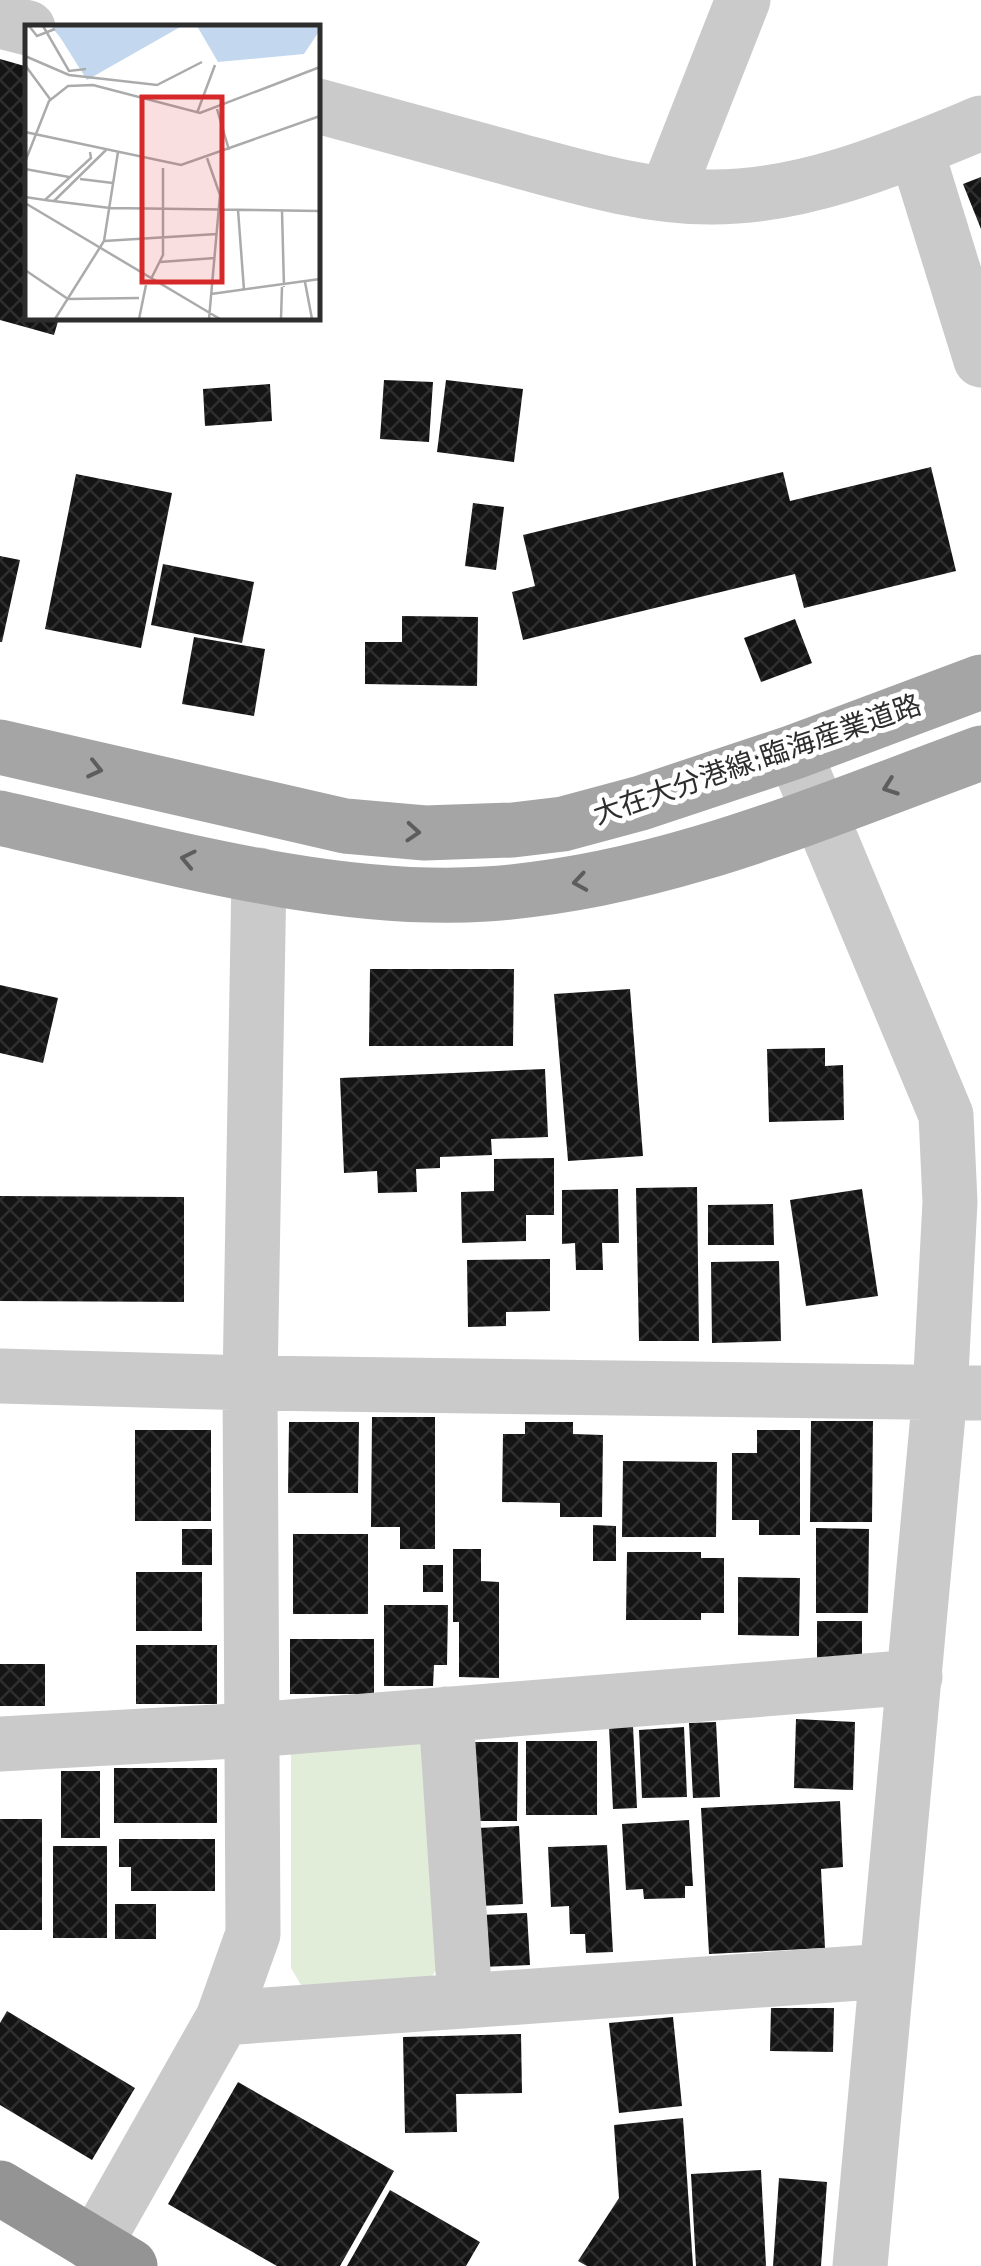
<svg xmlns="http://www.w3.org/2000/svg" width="981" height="2266" font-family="Barlow,'Noto Sans JP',sans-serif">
<defs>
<pattern id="building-cross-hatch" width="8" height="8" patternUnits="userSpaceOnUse" patternTransform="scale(2.5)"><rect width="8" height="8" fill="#141414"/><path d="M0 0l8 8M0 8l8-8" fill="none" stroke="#2e2e2e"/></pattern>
</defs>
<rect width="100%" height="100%" fill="#fff"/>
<path fill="#e1ecd9" d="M435,1742L443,1960L426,1985L304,1990L291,1968V1751Z"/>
<path fill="url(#building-cross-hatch)" d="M0,59L28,67V318H59L54,335L0,320Z
M981,177V229L963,184Z
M384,380L433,382L429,442L380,439Z
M446,380L523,389L514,462L437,452Z
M270,384L272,421L205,426L203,389Z
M931,467L956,571L804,608L795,574L523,640L512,592L535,586L523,535L783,472L790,501Z
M76,474L172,493L141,648L45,629Z
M473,503L504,507L496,570L465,566Z
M0,556L20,560L2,642H0Z
M163,564L254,582L242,643L151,625Z
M402,616L478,617L477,686L365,684V642H402Z
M795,619L812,663L761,682L744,638Z
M194,637L265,649L254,716L182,704Z
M370,969H514L513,1046H369Z
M0,985L58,998L43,1063L0,1053Z
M630,989L643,1156L568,1161L554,994Z
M825,1048V1066L843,1065L844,1120L769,1122L767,1049Z
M545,1069L548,1137L491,1139L492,1155L440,1157V1168L416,1169L417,1192L378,1193L377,1171L344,1173L340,1078Z
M554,1158V1215H526V1241L462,1243L461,1192L494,1191V1159Z
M697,1187L699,1341H639L636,1188Z
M618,1189L619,1243H602L603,1270H576L575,1243L562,1244V1190Z
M862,1189L878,1296L806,1306L790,1200Z
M0,1196L184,1197V1302L0,1301Z
M773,1204L774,1245H708V1205Z
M550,1259V1311L506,1312V1326L468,1327L467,1260Z
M779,1261L781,1341L712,1343L711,1262Z
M372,1417H435V1549H400V1527H371Z
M811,1421H873L872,1522H810Z
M289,1422H359L358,1493H288Z
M525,1422H573V1434L603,1435L602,1517H560V1503L502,1502L503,1434H525Z
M135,1430H211V1521H135Z
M757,1430H800V1535H759V1520H732V1453H757Z
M623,1461L717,1462L716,1537H622Z
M593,1525L616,1526V1561H593Z
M816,1528L869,1529L868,1613H816Z
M182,1529H212V1565H182Z
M293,1534H368V1614H293Z
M453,1549H481V1581L499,1582V1678L459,1677V1622H453Z
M627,1552H701V1558H724V1613H701V1620H626Z
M423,1565H443V1592H423Z
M136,1572H202V1631H136Z
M738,1577L800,1578L799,1636L738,1635Z
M384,1605H448L447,1665H434L433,1686H384Z
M817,1621H862V1658H817Z
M290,1639H374V1694H290Z
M136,1645H217V1704H136Z
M0,1664H45V1706H0Z
M796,1719L855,1722L853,1790L794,1788Z
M716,1722L720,1797L693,1798L689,1723Z
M633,1726L637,1808L613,1809L609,1727Z
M684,1727L687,1797L642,1798L639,1730Z
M526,1741H597V1815H526Z
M472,1742H518L517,1821H472Z
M114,1768H217V1823H114Z
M61,1771H100V1838H61Z
M840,1801L843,1867L821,1869L825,1948L709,1954L701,1808Z
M0,1819H42V1930H0Z
M689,1820L693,1886H685V1898L644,1899L643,1889L626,1890L622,1824Z
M519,1826L523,1904L481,1906L477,1828Z
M119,1839H215V1891H131V1867H119Z
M607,1845L613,1952L586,1953L585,1934H570L569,1906L551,1907L548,1847Z
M53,1846H107V1938H53Z
M115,1904H156V1939H115Z
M527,1913L530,1965L482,1967L480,1915Z
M771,2008H834L833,2052L770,2051Z
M7,2011L135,2088L92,2160L0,2105V2023Z
M673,2017L682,2106L619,2113L609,2023Z
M521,2034L522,2093L456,2094L457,2132L405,2133L403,2037Z
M238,2082L394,2171L340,2266H277L168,2204Z
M683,2118L693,2266H587L578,2261L619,2198L614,2125Z
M761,2170L766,2266H696L691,2174Z
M779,2178L827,2182L821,2266H773Z
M390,2190L480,2242L466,2266H347Z"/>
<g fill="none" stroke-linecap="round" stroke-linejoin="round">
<path stroke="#cacaca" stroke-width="55" d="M0,21L28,28
M318,106C384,124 450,142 516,160C579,177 645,197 710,197C804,198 896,158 981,123
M916,150L981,360
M667,193L743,0
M794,752L946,1115L950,1202L940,1393L860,2266
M0,1376L250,1383L981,1393
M446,1714L465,2001
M0,1744L252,1730L915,1677
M223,2018L887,1971
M94,2246L223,2018L253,1934L250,1383L259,875"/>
<path stroke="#a5a5a5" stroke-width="55" d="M0,747L345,826L425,833L513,830L563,824L641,803L794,752L981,682
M0,818C153,852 329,904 486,894C659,883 820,812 981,753"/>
<path stroke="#949494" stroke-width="55" d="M0,2188L130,2266"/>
</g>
<defs><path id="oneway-chevron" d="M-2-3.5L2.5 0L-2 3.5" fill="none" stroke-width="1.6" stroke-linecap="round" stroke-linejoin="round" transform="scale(2.5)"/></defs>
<g stroke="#5d5d5d">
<use href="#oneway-chevron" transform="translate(95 769) rotate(13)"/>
<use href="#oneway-chevron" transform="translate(890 787) rotate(160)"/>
<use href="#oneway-chevron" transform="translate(413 832) rotate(4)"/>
<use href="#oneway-chevron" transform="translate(188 859) rotate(-168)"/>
<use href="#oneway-chevron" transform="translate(580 882) rotate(171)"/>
</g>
<g text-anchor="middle" stroke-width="10" stroke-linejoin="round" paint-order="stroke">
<g font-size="28" fill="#2d2d2d" stroke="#fff">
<text transform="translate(757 759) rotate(-19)" y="10">大在大分港線;臨海産業道路</text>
</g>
</g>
<g transform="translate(25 25)">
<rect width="295" height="295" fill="#fff"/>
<path d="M28,1H157L62,55ZM172,1H295V5L279,29L193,37Z" fill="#c3d8ee"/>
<path fill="none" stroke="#c3d8ee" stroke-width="5" d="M29,1L53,29"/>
<path fill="none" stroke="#ababab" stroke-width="2.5" d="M4,1L12,11L30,4M18,1L44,46L61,44M0,31L44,50L132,60L177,37M0,40L25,74M192,84L204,125M172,88L190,40M0,107L156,140L295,91M182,133L195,170L184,294M0,137L24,76L43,61L68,60L175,88L295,42M0,144L44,152M55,154L88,158M0,172L20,175L66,133L65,127M20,175L85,183L295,186M29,176L81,125M0,178L195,294M213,185L219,265M257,186L259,262M79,216L192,209M135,237L190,233M0,245L43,274L114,273M126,254L138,230V143M280,257L287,294M186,269L295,254M30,294L79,216L93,127M114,294L121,260M256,294L257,262"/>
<path fill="#d62828" fill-opacity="0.15" stroke="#d62828" stroke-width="5" d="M117,72H197V257H117Z"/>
<rect width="295" height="295" fill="none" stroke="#2d2d2d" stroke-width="5"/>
</g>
</svg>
